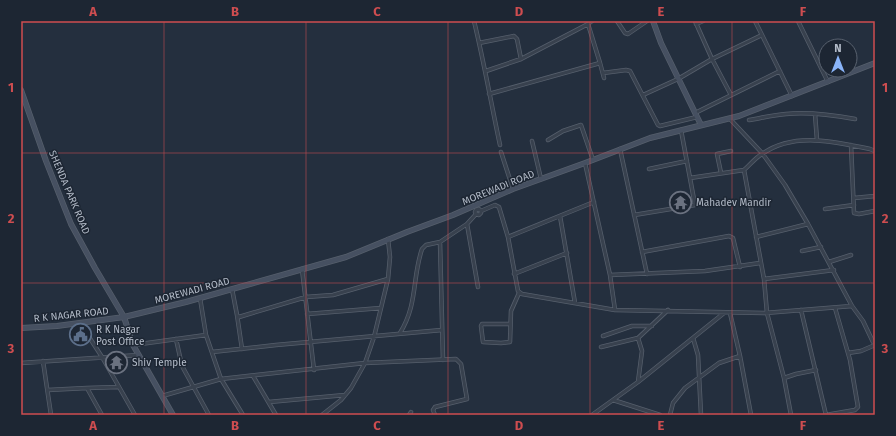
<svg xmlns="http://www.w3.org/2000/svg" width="896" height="436" font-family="'Fira Sans',sans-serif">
<rect width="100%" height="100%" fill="#242f3e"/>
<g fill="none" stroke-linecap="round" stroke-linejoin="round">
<defs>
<path id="street" d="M474,21C484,62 491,103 500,145
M617,21L625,33L628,34L647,21
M695,21L712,59L731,95
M798,21L828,82
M696,24L703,21
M762,35L792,96
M479,43L514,36L517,39L521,59
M600,63L604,78
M486,71L521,59L588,24
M603,73L626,70L630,71L658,125L660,126L697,117
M489,94L600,63L588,24L592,21
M643,95L678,79L712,59L762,35L755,21
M695,113L780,71
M815,114L817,140
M730,119L762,153L785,185L808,224L852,306L863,321L873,342L875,344
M749,120C761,118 774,115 786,114C808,112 833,115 855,119
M548,140L563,131L581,125L593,160
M532,141L541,179
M851,145L854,213L859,214L875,211
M620,149L647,274
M501,152L513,189
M585,163L610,275L615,310
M649,169L687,161
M721,173L717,154L731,151
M690,178L744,170
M854,198L875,196
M825,209L854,205
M476,214L479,215L481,213V211L495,205L499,207L508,237L518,291L522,294L615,310L765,313L852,306
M634,215L695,205L681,130
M560,216L575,303
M467,224L478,287
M508,237L594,202
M756,237L808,224
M802,251L821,247
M642,252L729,236L733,238L740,267
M829,262L851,255
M302,269L314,370
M514,274L567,253
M610,275L705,271L760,263
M764,279L834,270
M232,289L237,315L239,317L306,297L333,295L388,279
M200,298L206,335L221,379L243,415
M801,310L826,415
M307,314L381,308
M237,315L242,349
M80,323L102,357L135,415
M510,324H482L481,326L483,342L501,343L510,342L511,311L519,293
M400,333C418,304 412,278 422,249L426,245L440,242
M603,336L632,326H652
M638,338L642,351L638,382
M693,338L698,355L701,415
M176,339L182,366L209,415
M133,345L206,335
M601,347L638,338L668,310
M212,352L276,345L442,330
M848,353L861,351L875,345
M740,356L751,415
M443,360L440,242L467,224L476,214L475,212L476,210L479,209L481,211
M43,361L51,415
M21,363L139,355
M253,376L276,415
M784,378L796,374L816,370
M48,390L87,388
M162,396L221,379L365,363L456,359L461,364L467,399L435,407L433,410L435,415
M613,400L660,415
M269,402L345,395
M102,415L87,388L118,387
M322,415L341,400L351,388L365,363L374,337L388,279L390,257L388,239
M409,415L411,412
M592,415L638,382L724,313
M670,415L673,403L685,388L719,363L740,356L730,313
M791,415L784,378L767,313L764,279L744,170C750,165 755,158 762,154C794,131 835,142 870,149L875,151
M826,415L855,410L858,407L850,360L835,308"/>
<path id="secondary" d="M653,21L661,43L701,125
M21,90L46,161L71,224L95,268L124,317L133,345L173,415
M21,328L57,326L124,317L186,302L346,257L407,232L453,215L513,189L585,163L650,138L739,116L875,63"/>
</defs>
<use href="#street" stroke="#565f6c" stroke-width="4.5"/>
<use href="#secondary" stroke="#565f6c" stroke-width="6"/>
<use href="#street" stroke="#38414e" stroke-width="3"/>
<use href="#secondary" stroke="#465061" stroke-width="4.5"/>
</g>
<path fill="none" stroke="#ce4d50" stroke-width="1" stroke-opacity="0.55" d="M164,21V415M306,21V415M448,21V415M590,21V415M732,21V415M21,153H875M21,283H875"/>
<defs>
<symbol id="temple-ring" viewBox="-11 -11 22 22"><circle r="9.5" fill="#1d2633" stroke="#6b7280" stroke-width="1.5"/><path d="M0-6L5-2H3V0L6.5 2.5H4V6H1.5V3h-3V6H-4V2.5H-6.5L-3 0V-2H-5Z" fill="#6b7280"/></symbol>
<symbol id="civic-ring" viewBox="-11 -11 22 22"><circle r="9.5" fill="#1d2633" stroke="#5c6f8a" stroke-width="1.5"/><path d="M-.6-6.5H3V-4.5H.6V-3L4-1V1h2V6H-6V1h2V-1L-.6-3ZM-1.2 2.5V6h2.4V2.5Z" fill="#5c6f8a"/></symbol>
</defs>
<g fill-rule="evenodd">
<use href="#temple-ring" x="668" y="190" width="25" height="25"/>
<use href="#civic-ring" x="68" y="322" width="25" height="25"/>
<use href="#temple-ring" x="104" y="350" width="25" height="25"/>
</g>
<g text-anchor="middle" stroke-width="3" stroke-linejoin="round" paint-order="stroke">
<g font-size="10" fill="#b4bcc9" stroke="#1d2633">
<text transform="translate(498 187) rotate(-22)" y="4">MOREWADI ROAD</text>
<text transform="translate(70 192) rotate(67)" y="4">SHENDA PARK ROAD</text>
<text transform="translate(192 290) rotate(-15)" y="4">MOREWADI ROAD</text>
<text transform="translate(71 314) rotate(-6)" y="4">R K NAGAR ROAD</text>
</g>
<g font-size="10" fill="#b4bcc9" stroke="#1d2633" text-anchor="start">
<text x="696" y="206">Mahadev Mandir</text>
<text x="96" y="333">R K Nagar<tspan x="96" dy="12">Post Office</tspan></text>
<text x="132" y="366">Shiv Temple</text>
</g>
</g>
<rect width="896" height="436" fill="none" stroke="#1d2633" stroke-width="44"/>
<g transform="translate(838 58)"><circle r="19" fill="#1d2633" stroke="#59626f"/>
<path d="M0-3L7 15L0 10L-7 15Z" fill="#8ab4f8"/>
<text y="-6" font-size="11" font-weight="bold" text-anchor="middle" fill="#b4bcc9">N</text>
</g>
<rect x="22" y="22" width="852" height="392" fill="none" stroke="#ce4d50" stroke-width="1.5"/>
<g font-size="13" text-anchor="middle" font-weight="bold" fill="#ce4d50">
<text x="93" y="16">A</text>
<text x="235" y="16">B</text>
<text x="377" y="16">C</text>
<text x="519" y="16">D</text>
<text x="661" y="16">E</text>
<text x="803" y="16">F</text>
<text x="11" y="92">1</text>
<text x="885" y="92">1</text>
<text x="11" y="223">2</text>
<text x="885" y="223">2</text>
<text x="11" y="353">3</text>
<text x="885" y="353">3</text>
<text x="93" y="430">A</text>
<text x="235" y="430">B</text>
<text x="377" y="430">C</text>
<text x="519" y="430">D</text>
<text x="661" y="430">E</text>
<text x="803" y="430">F</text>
</g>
</svg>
